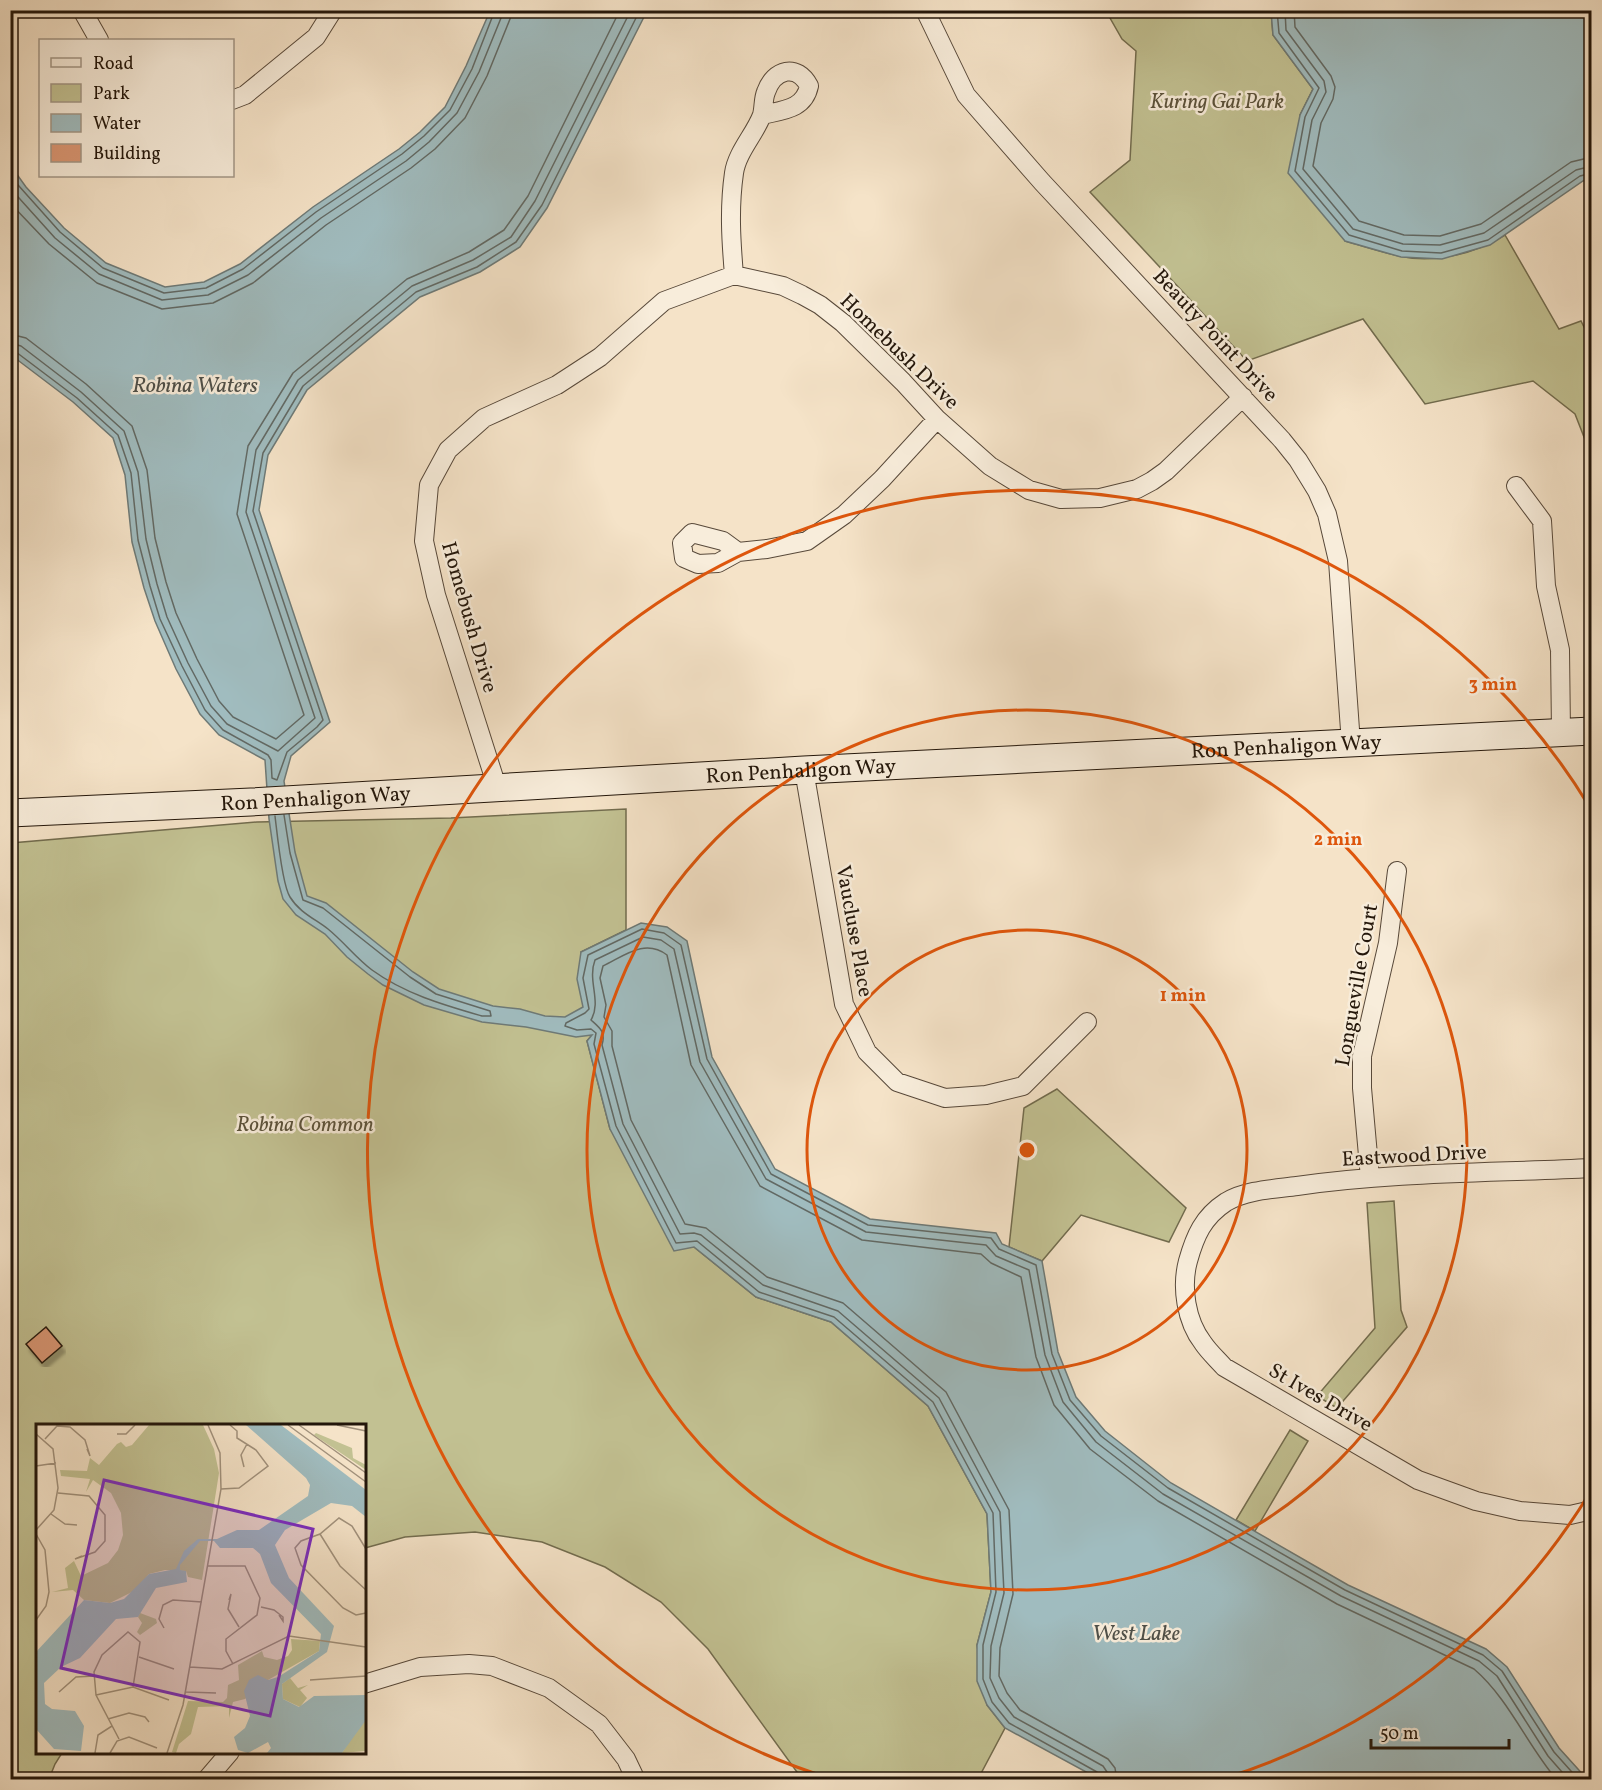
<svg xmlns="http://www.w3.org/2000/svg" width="1602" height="1790" font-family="Vollkorn,serif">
<defs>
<filter id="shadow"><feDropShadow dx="3.5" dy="6" stdDeviation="1.5" flood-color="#0004"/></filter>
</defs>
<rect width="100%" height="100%" fill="#f5e3c8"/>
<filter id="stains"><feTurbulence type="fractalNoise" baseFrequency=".00333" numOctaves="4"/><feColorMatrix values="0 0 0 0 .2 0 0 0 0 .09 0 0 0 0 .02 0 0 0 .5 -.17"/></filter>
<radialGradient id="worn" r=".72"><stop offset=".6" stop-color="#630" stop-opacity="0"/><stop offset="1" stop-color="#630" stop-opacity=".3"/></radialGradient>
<path fill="#c2c192" stroke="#726c4e" stroke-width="1.5" d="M1106,11H1271L1273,35L1313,89L1300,115L1345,241C1363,246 1381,252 1399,256C1434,264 1474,254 1505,235L1559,329L1581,321L1588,335H1591V455L1575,414L1533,381L1425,404L1363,319L1247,361L1090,192L1130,160L1136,51L1122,39Z
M626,809V930L581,952L592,1035L587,1041L610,1129L694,1247L756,1297L831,1322L928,1406L987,1514L991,1592L977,1645L987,1705L1005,1728L978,1779H802L708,1649L661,1602L605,1567L542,1542L475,1532L405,1537L365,1548L364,1426H38V1752L62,1753L55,1764L49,1779H11V843L257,822L451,818Z
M1057,1089L1186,1208L1169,1242L1081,1215L1042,1261L1009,1247L1024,1108Z
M1394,1201L1401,1310L1407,1327L1337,1408L1317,1396L1375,1328L1367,1203Z
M1290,1430L1308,1441L1255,1531L1236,1520Z"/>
<path fill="#a0bcbf" stroke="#6e7a77" stroke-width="1.5" d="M490,11H647L547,208L520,247L480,272L420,297L307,390L268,455L259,510L330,722L291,756L284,781L295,852L307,896L326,903L413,972L439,989L493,1006L520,1009L545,1016L565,1017L583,1007L577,979L581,952L641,923L667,927L687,941L712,1057L775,1169L870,1219L996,1233L1002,1244L1042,1261L1058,1352L1076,1397L1105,1431L1171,1483L1348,1585L1486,1649L1507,1667L1559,1748L1587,1779H1099L1005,1728L987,1705L977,1681V1645L991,1592L987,1514L928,1406L831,1322L756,1297L694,1247L674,1251L610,1129L587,1041L592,1035L576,1037L526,1027L482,1022L424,1005L383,985L368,974L347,957L325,934L296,915L283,899L278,881L269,819L265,760L219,735L200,714L176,669L155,621L144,588L132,542L125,475L113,438L73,402L11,355V166L26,187L64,228L106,263L165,287L204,282L240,264L313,207L399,149L420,132L445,107L466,66Z
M1271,11H1591V179L1583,181L1490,245L1442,259L1401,257L1345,241L1288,173L1300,115L1313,89L1273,35Z"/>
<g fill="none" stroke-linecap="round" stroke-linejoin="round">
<path stroke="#626964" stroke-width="1.5" d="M1277,10L1279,33L1319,88L1305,117L1295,171L1349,235L1402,251L1441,253L1488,240L1580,176L1592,173
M1285,10L1286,30L1324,81L1326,92L1312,120L1303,169L1353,229L1403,244L1440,245L1484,233L1576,170L1592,166
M1294,10L1295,27L1331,76L1335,87L1333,99L1321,123L1313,166L1359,221L1404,235L1440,236L1481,224L1571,162L1592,157
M10,176L60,232L103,268L164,293L206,288L243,269L316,212L402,154L424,136L450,110L472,69L495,10
M10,188L55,238L99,274L162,300L208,295L248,275L321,218L406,161L429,142L457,113L479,72L501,18L502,10
M10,203L49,244L97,283L162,309L213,303L253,283L326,225L411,168L435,149L465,118L487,76L510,19L511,10
M10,334L26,338L86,384L132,426L147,470L155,538L166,582L176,613L197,659L219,701L233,717L276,739L304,715L237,514L248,446L293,373L407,279L469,252L504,230L528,196L620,10
M10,343L21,346L81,392L124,431L138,472L146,539L157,584L167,617L188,663L211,706L227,724L278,751L315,718L246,512L256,450L298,380L412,286L473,260L511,237L535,201L631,10
M10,351L16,352L77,398L118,435L131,473L138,540L150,586L160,619L182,666L205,710L223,730L268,755L271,760L272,778L277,780L287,752L317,727L323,720L253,511L263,453L303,386L416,292L477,267L516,242L542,205L640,10
M275,816C277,832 282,885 290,897C299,912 315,919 328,929C344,942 356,958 372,970C405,994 444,1005 482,1016H491L490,1011L436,994L410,977L323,908L303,900L290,853L284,815
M1101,1780L1097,1772L1009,1723L992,1702L983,1679V1645L996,1592L993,1513L933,1402L834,1317L759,1292L697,1241L676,1243L616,1126L594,1044L596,1033L591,1029L577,1030L565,1026L566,1023L585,1013L589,1009L583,978L588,955L642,929L664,933L681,945L707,1059L771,1174L868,1225L991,1238L999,1249L1036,1265L1052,1354L1070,1400L1101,1436L1168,1488L1345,1590L1483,1655L1502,1671L1554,1752L1579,1780
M1108,1780L1107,1772L1103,1766L1014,1717L999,1698L990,1678L991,1646L1004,1593L1000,1512L939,1398L838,1311L763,1285L701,1235L694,1233L680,1234L623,1124L602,1045C606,1032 600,1028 591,1020C602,1001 587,981 595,960L643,937L661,940L674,949L700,1062L766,1179L866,1232L986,1245L996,1256L1029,1270L1045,1355L1063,1402L1096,1442L1163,1494L1341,1596L1479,1661L1497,1676L1548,1756L1569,1780
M1117,1780L1115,1768L1108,1759L1020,1710L1007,1693L999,1676L1000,1648L1013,1594L1009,1510L946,1392L843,1303L767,1277L706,1228L685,1224L631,1120L612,1046V1031L604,1017L606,1005L600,978L603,966C624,956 645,938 667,955L691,1065L760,1186L862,1240L981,1254L991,1263L1021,1277L1036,1357L1054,1405L1090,1449L1158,1501L1337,1604L1474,1669C1509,1699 1527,1745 1557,1780"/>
</g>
<path fill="#db9774" stroke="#23160a" stroke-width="1.5" filter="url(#shadow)" d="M46,1327L62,1346L42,1363L26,1344Z"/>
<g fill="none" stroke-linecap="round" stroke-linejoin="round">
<defs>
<path id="street" d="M82,10L99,40
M925,10L966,95L1042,182L1282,440L1298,460L1317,491L1327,514L1338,561L1351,744
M232,100L245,95L316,37L333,10
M734,275C731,240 729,208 734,173C737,152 755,134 762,115C764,108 763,99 766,92C774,69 797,63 809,86C804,110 782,110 762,115
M1516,486L1542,521L1546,586L1560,650L1561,732
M738,552L723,541L692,533L682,543L684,558L698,564L718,563L738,552L767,549L807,541L844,515L882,479L937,419
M804,770L844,1004L867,1052L897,1082L945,1098L986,1095L1023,1086L1087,1022
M497,787L436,595L424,541L429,485L448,450L484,418L557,385L600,357L664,301L734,275L783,286L802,295L820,305L843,323L903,382L937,419L990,466L1029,490L1061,499L1100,498L1137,489L1152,481L1166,471L1243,397
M1592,1168C1494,1173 1394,1172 1297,1186C1274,1189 1246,1190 1226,1202C1203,1217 1195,1236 1188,1261C1181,1287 1186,1321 1203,1343C1209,1352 1217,1359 1224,1367L1418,1480L1476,1501L1520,1511L1570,1515L1592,1510
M1370,1178L1362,1088V1056L1388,943L1397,871
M364,1684L420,1667L469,1664L492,1666L549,1688L599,1724L626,1759L636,1780
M206,1780L230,1752"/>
<g id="secondary">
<path id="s1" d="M10,813L251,802L804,770L1592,731"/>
</g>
</defs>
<use href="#street" stroke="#58493a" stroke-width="20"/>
<use href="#secondary" stroke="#23160a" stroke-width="29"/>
<use href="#street" stroke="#f8eddb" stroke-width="18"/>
<use href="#secondary" stroke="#f8eddb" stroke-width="27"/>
</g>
<g fill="none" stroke="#de560c" stroke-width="3">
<circle cx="1027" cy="1150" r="220"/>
<circle cx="1027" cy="1150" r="440"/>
<path d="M1589 1494A659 659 0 0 1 1225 1778M829 1778A659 659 0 1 1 1589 806"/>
</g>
<g text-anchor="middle" stroke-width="5" stroke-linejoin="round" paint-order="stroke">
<g font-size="21" font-style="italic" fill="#5b523a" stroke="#f8eddb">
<text x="1217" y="108">Kuring Gai Park</text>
<text x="305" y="1131">Robina Common</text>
</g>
<g font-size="21" fill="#23160a" stroke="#f8eddb">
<text transform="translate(1216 335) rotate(47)" y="7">Beauty Point Drive</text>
<text transform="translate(900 351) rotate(44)" y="7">Homebush Drive</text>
<text transform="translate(470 617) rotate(74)" y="7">Homebush Drive</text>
<text dy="7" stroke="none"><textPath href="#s1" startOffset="1278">Ron Penhaligon Way</textPath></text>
<text dy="7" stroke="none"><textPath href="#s1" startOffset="792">Ron Penhaligon Way</textPath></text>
<text dy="7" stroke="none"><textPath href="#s1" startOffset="306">Ron Penhaligon Way</textPath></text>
<text transform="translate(855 931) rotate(80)" y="7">Vaucluse Place</text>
<text transform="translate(1356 985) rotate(-80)" y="7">Longueville Court</text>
<text transform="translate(1414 1155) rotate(-3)" y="7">Eastwood Drive</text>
<text transform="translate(1321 1397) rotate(30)" y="7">St Ives Drive</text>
</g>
<g font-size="22" font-style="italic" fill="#4f5049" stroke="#f8eddb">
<text x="195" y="392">Robina Waters</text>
<text x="1136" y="1640">West Lake</text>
</g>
</g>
<g transform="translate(36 1424)">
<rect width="330" height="330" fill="#f5e3c8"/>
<path d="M113,1H167L178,25L183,49L166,156L152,153L150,147L129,146L113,150L100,166L74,179L48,176L37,166L16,168L32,164L29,144L38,137L45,152L72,139L82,126L87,111L85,89L75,69L57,56L50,68L54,55L25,52L24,46L51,47L54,34L63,41L81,20L85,18L90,23L96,21ZM280,9L316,24L317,34L330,41V46L278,11ZM104,189L120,195L121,199L104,211L101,208L106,199L102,193ZM255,215L284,217L283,227L232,256L209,275L197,278L193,294V282L162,283L155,310L143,320L140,329L136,328L152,277L187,278L191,274L192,261L203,256L202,241L226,227L228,233L241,236L252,232L256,226ZM254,254L262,264L272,261L264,266L271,274L264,283L247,275L246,260ZM330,296L329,327L306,329L323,301Z" fill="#c2c192"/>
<path d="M210,1H245L330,66V93L316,82L295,79L249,106L239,121L253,154L298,202L291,228L246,260L247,275L263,283L278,272L330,271V296L306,329H231L235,324L232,318L212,329L202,326L198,313L209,304L214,292L208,267L213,256L222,251L232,256L242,253L283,227L285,210L235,159L224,130L217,124H184L178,117H164L144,141V146L150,147L151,158L120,164L102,193L80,195L44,234L25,243L8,259L9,280L16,285L39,287L48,302L45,327L18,325L0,305V228L48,176L74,179L88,175L113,150L140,145L148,127L162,115H181L201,106H223L272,72L274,61L270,54Z" fill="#a0bcbf"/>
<path fill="none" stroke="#a1917c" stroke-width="1.5" d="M252,1L330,58M263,1L330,49M301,1L330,7M0,10L17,25L22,64L18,86L0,106M81,10H90L99,1M9,15L21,2L34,3L49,16L54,32L51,25M0,42L20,39M208,43L205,31L211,20M185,65L203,64L232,42L220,26L201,14V7L194,1M22,69L53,72L69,91V117L59,128L39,135L46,132M15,90L29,100L41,101M0,110L9,126L13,168L10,182L0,196M284,110L304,142L330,166M330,125L316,102L303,94L284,110L265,117L259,124L265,141L307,184L320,191L330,189M172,142H209L224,174L221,191L190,215V227L197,240M193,176L195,170L192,185L203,203M225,183L238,186L247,193V197L243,191M128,204L123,195L127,181L137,176L166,178M103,233L138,245M154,243L186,245L253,212L330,223M274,256L330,252M23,268L40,253L58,252M150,268L180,269M60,271L97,263L133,276M72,295L93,289L109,293L113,298M83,315L60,271L58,248L66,231L92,208L104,218L97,263M59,329L62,311L76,302M74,329L81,317L93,313L121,324M131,329L147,281L185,65L184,29L172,1"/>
<path fill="#7b2cbf" fill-opacity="0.15" stroke="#7b2cbf" stroke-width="3" d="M68,56L277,105L234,292L25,244Z"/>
<rect width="330" height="330" fill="none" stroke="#23160a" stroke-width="3"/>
</g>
<circle cx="1027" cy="1150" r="9" fill="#de560c" stroke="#f8eddb" stroke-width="3"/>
<g font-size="18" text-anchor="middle" font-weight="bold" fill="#de560c" stroke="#f8eddb" stroke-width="5" stroke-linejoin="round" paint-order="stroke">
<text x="1493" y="690">3 min</text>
<text x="1338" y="845">2 min</text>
<text x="1183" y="1001">1 min</text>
</g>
<rect width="1602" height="1790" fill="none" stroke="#f5e3c8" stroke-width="36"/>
<rect x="12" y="12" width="1578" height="1766" fill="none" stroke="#23160a" stroke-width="3"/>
<rect x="18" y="18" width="1566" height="1754" fill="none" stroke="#23160a" stroke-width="1.5"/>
<rect x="39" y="39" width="195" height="138" fill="#f8eddb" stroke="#a39787" stroke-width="1.5"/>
<rect x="51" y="58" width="30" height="9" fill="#f8eddb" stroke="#a39787" stroke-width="1.5"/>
<text x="93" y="69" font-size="18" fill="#23160a">Road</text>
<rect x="51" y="84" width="30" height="18" fill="#c2c192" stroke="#a39787" stroke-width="1.5"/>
<text x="93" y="99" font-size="18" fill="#23160a">Park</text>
<rect x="51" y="114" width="30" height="18" fill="#a0bcbf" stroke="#a39787" stroke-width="1.5"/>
<text x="93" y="129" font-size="18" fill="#23160a">Water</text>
<rect x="51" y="144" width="30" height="18" fill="#db9774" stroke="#a39787" stroke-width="1.5"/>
<text x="93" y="159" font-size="18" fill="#23160a">Building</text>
<path d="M1371 1739v9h138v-9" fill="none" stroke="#23160a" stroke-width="3"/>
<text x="1380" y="1739" font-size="18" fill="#23160a" stroke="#f8eddb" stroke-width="4.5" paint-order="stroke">50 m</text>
<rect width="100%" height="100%" filter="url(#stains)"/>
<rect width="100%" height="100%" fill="url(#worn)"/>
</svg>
